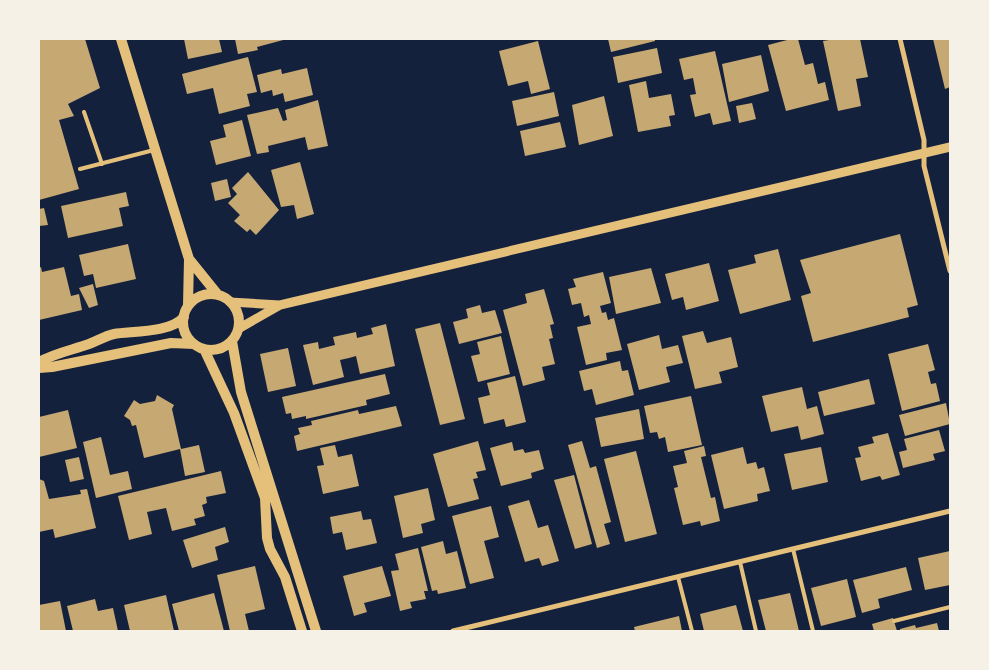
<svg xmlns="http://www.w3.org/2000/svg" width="989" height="670" font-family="'Times New Roman',serif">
<rect width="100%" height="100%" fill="#14213d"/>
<path fill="#c6a872" d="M39,39H85L100,88L68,104L74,116L59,120L79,189L39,200Z
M184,39H219L222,52L188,59Z
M235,39H287L257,47L258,50L238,54Z
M608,39H655V41L611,52Z
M791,39H798L805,65L813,63L818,84L825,82L829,100L786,111L768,45Z
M835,39H860L868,77L856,79L861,106L838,111L823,41Z
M933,39H950V87L945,89Z
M538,41L550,89L531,94L528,81L508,86L499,51Z
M657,48L662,73L618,83L613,57Z
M715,51L731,121L713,125L710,113L695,117L690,95L696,94L693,78L684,80L679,59Z
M761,55L769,91L729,102L722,64Z
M248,57L257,92L247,94L250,106L219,114L213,88L187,94L182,74Z
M307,68L313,95L285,102L283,93L273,96L272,90L261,93L257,75L281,69L282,74Z
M646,81L649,98L671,94L675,115L669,116L671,126L638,132L629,85Z
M554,92L559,116L517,126L512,101Z
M604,96L613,136L579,145L572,105Z
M318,100L328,146L308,150L305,137L268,146L269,152L257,154L247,115L278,108L283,121L287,120L285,110Z
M752,103L756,119L739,123L736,106Z
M242,120L251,156L216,165L210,141L226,137L223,125Z
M560,122L566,147L525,156L520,131Z
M300,162L314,214L297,219L294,205L281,207L271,170Z
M248,172L279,210L256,235L250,229L247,232L234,221L240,215L228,203L237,194L232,188Z
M227,179L231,197L215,201L211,183Z
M126,192L129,206L119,208L123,226L68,238L61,206Z
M44,208L48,225L39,226V209Z
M900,234L918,305L907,308L909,317L813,342L801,296L811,293L800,260Z
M128,244L136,279L96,288L93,274L84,276L79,255Z
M778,249L791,300L740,314L728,270L756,263L754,255Z
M709,263L719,301L686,310L683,297L672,300L665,274Z
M41,267L42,272L64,267L71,296L79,294L82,310L39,320V268Z
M651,268L661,303L616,314L609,277Z
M603,272L611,303L600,306L602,313L606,312L608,320L614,318L622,350L606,353L607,360L586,365L577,327L591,324L589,315L584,317L581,303L572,305L568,289L576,287L573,279Z
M93,284L98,305L89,308L79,288Z
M544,289L554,324L550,325L553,338L549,339L555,364L542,367L545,380L523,386L503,310L527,303L525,294Z
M480,305L482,313L495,310L502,333L459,344L453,322L468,318L466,309Z
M440,323L465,419L440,425L415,329Z
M386,324L395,366L360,374L356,356L349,358L340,360L344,377L313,385L303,345L318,342L319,349L335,345L333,337L356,332L357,338L373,334L371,328Z
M703,331L707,343L731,337L738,367L719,372L722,383L695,389L682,336Z
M659,335L662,349L678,345L683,363L666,367L670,382L639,390L627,344Z
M501,336L510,374L478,382L471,356L480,354L477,342Z
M928,344L935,370L928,372L931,384L936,383L940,401L902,411L888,354Z
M288,348L296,386L268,392L260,354Z
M620,361L622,371L628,370L634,395L596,405L592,389L584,391L579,371Z
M385,374L390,394L366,400L367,405L306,419V416L292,419L291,413L286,414L282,397Z
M515,376L526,422L506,427L504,419L484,424L478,398L490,395L487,383Z
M869,379L875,404L824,416L818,392Z
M802,387L807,409L817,406L824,434L801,440L798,426L771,432L762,396Z
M157,395L174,405L172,409L181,449L199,445L205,472L185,476L180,449L144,458L136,425L132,426L130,420L124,416L134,400L140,404L155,401Z
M691,396L702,445L668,452L665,437L659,439L657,432L650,433L644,406Z
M946,403L950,424L905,436L899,415Z
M396,406L402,426L297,451L294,436L300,434L298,428L312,425L311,421L358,410L359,414Z
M639,409L644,439L601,447L595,418Z
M68,410L77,448L39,457V417Z
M939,430L945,451L933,454L935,460L903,468L899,452L907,450L904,439Z
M888,433L900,475L882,480L880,476L861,481L855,458L861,457L858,447L874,443L872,437Z
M101,437L110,475L128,471L132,489L96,498L83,442Z
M478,441L486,470L476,472L478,478L473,479L479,499L448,507L433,454Z
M582,441L590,468L596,466L611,522L604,524L610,544L597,548L568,445Z
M512,442L514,451L523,449L525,453L539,450L544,469L531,473L532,478L501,486L490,448Z
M335,445L338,457L352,454L359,486L323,494L317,466L324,465L320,448Z
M704,446L706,456L701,457L711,498L715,497L720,521L701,526L700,521L683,525L674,488L678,487L673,466L687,463L684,451Z
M743,447L747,464L756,462L758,469L764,467L770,491L757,494L758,501L724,509L711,455Z
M821,447L828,482L792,490L784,454Z
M636,451L657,534L625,542L604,459Z
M79,457L84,479L70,482L65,460Z
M221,471L226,493L206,497L207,503L202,505L205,516L194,519L196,525L172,531L166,508L147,512L152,534L129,540L118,496Z
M574,475L592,544L575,549L554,480Z
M39,479L44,481L49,499L81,494L80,490L87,489L96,528L55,538L53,529L39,532Z
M428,488L435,520L421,524L423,533L403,538L394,496Z
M529,500L538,528L548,525L559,561L542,566L539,558L525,562L508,506Z
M491,506L499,537L484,541L494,578L470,584L452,516Z
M361,511L363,520L371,519L377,543L346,550L342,532L333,534L330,517Z
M225,527L229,542L215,547L218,560L192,568L183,540Z
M443,541L446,554L457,551L466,588L438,594L437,590L432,591L421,547Z
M418,548L428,591H424L426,599L410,602L412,608L400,611L391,571L399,570L395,554Z
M950,551V585L925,590L918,558Z
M255,566L265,609L245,614L249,631H230L217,575Z
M382,566L391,596L364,603L367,612L354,616L343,576Z
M906,567L912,590L878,599L880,608L862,613L853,580Z
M847,579L856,617L821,626L811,588Z
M214,593L224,631H179L172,604Z
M790,593L799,631H766L758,600Z
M166,595L174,631H130L124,605Z
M95,599L98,611L113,608L118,631H73L67,606Z
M60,601L66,631H39V605Z
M736,605L743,631H704L700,614Z
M679,616L682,631H635L634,627Z
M893,618L897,631H874L872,624Z
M937,623L939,631H900V629L915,625L916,628Z"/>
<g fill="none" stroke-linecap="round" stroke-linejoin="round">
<path stroke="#e5c07b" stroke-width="4" d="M84,112L102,164
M80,169L154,150
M793,549L813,631
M740,562L756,631
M678,577L692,631
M894,621L950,607"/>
<path stroke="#e5c07b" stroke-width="5" d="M900,39L924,140V166L950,271
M453,631L950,511"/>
<path stroke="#e5c07b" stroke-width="9" d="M230,302L280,305L950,147
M238,329L280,305"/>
<path stroke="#e5c07b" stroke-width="10" d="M121,39L189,259L188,305
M189,259L218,295
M183 322a28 28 0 1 1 56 0a28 28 0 1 1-56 0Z
M232,341L241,392L316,631
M204,349L234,413L265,498L267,538L270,549L285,577L302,631
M39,362C55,353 72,350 89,344C97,341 105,336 114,334C132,331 171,333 184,317
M39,368L52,367L171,343L194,344"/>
</g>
<rect width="989" height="670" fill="none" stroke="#f6f1e7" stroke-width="80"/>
</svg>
